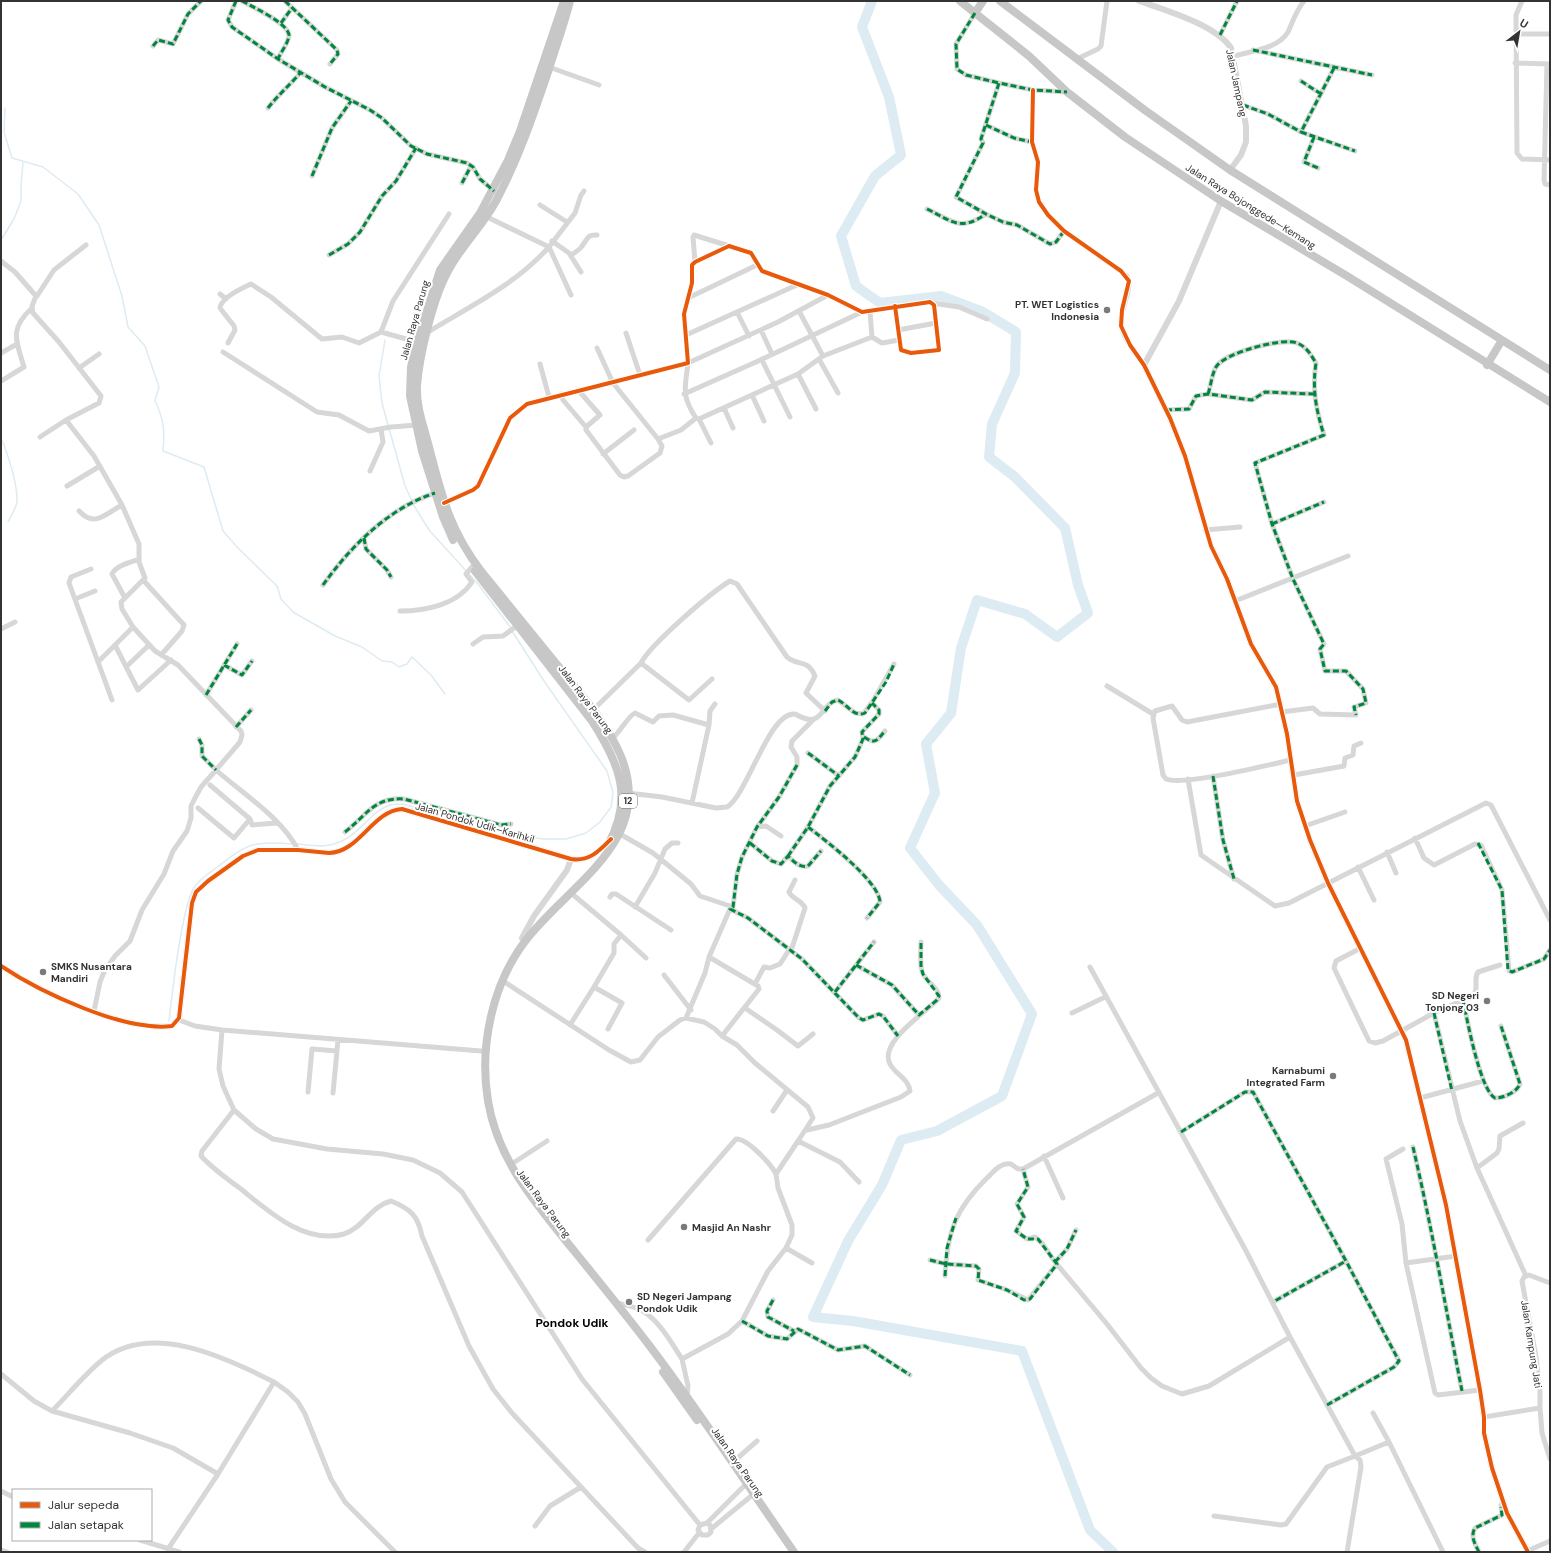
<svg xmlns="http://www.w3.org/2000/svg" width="1551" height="1553" font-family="'DM Sans',sans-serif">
<rect width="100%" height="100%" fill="#fff"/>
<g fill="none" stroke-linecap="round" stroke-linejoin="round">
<path stroke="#ddebf3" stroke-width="1.5" d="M5,108L4,132L12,158L43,167L78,194L99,225L122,296L128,327L145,346L159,387L155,401C164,419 165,432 163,451L204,467L223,531L238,548L277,586L281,599L293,612L335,636L362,647L382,661L392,662L399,667L407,664L412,657L431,675L445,694
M1,240L14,219L21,201V185L23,163
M385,340L379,376L382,403L405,486L412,501
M1,438C8,454 18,485 17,502C16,508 11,516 8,522
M413,504L429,530L478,584L511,628
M297,844C309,845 322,848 334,844C359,837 370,811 390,805C394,804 399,804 403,804L477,825L542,839H566L586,833L600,822L611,807L613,793L607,771L544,681L512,631
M169,1021C173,988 176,956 183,924C185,913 188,900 193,889C199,879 211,872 220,865C248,842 258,841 293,844"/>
<path stroke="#ddebf3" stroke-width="10" d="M872,1L862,27L889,97L901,155L875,176L841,236L856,286L880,303L941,296L983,312L1016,332L1015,373L992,424L989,457L1015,477L1065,528L1078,585L1088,613L1057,637L1025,614L977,600L961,648L951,713L926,744L935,793L910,848L939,885L977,925L1032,1014L1002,1096L937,1131L901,1140L882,1185L848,1241L813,1317L853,1321L1022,1351L1090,1530L1113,1552"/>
<path stroke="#d7d7d7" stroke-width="5" d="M236,1L228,20L232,27L278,59L325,87L370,110L382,118L411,146L427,154L467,163L473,167L480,179L494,191
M242,1C251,6 290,24 289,36C288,43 281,52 278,59
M285,1L337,50L338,54L330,64
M1522,1L1516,15L1517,153L1522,159L1550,160
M975,13L956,44L957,69L966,75L999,83
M281,23L292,8
M1516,34H1550
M1220,35L1237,1
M153,46L158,40L173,44L188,14L201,1
M1253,50L1372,75
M1234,56C1251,51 1278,49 1288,32C1293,21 1296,11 1304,1
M1081,57L1098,49L1101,46L1107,1
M1515,63L1550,64
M1547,64L1544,180L1545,184L1550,185
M549,67L599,85
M1334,68L1301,132L1355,151
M1301,81L1321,94
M1033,90L1032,142L1038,162L1036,190L1039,202L1048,215L1064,231L1127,276C1134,288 1119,310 1121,324C1122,338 1136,353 1144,365
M1243,105L1268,114L1301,132
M268,108C278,95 290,85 301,72
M986,125L1014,138L1032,142
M1314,137L1304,162L1318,168
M312,176L332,128L351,101
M462,183L471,166
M540,205L567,222
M927,209C952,221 960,232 986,214
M485,216L549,247L575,213L581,195L584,191
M1064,231L1056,242L1050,244L1017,225L1003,222L986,214L956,197L983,143L981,139L999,83L1033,90L1067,92
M552,241L569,253L581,272
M329,255L348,244L360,232L382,196L396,181L416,148
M571,255C575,252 580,250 582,246C588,239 587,234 597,235
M1,261L15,272L36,296L32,306L33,313L59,342L101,396L99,403L66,420L94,456L122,505L139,544V562L145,578L121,602L122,609L133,627L155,651L178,665L241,731L242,735L240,742L216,770L202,756V745L199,739
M695,262L693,237L694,235L729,246
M220,294L226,299
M37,296L54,270L86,245
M688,298L757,265
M932,303L959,307L987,319
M799,311L823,356
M737,312L749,336
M761,330L772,354
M898,330L936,323
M381,332L393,301L449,214
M428,332C470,306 515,285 549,247L571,295
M626,333L640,375
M686,335L799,284
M872,337L882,343L899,340
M228,343L235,330L234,326L220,308C221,298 242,288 251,284L271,297L322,339L342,337L359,343L381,332L417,342
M597,348L613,383L658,439
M223,352L317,412L339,415L369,431L391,427L417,425
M1,353L17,344
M819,359L838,393
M762,360L790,417
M540,364L549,397
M79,368L99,354
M798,374L816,409
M1,381L24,367C16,340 9,329 32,308
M579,391L600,415L586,427V430L620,475L624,477L628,476L660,453L662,446L658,439L681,430L696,418C681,395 685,389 688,363L778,322L828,295
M561,394L563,400L586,427
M684,394L756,362L862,312
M1208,394C1211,385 1212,374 1216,367C1224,353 1283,337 1297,343C1307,347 1311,355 1316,363C1312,389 1316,410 1324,435L1255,463L1272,524L1293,579L1324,644L1320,649L1325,671H1346L1363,689L1366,703L1354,707L1356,715L1320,714L1313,708L1282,712
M752,395L764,421
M724,408L733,428
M1166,410L1189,409L1196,396L1208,394L1252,400L1265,392L1314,394
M696,418L699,419L798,374L823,356L872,337L870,312
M699,419L711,443
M40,437L66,420
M603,454L634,430
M370,471L383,442L381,429
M67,486L100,466
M444,503L473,490L478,486L510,418L527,404L688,363L684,314L692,283V265L695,262L729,246L751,253L762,271L828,295L862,312L930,302L934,305L939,350L911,353L901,350L895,306
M79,511C95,528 105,514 122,505
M1272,524L1324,502
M1205,530L1240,527
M364,538L366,549L387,570L391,577
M91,569L71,577L69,583L112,700
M144,581L184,625L182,631L162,654
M323,585C351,546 389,508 435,493
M125,598L112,574C116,565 130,563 139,559
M75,599L95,591
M1235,601L1348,556
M400,611C425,611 457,605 472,582L466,574L472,567
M1,629L15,622
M473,644L483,637L503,636L518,625
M115,645L138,690L171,660
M98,662L133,627
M641,663C651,644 710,593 730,581L737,584L787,657C799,667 807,658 815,676L806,693L825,711
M224,665L242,675L252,661
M126,667L149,645
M1107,686L1153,714
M206,695L237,644
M1281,704L1187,722L1182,720L1172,706L1155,711L1153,718L1163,775L1166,779C1185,786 1267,765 1291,760
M593,710L641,663L689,700L712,679
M813,720L792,741L791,747L797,757V765L779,797L757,827L742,857L737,874L733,907L730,909L748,918L802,959L859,1018L863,1020L879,1014L883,1016L898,1036
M236,727L251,710
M864,737C876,745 877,740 885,731
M612,739C620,732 629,715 635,713L653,722L659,716L673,715L709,725L710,711L715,704
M808,753L839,776
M1294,775L1344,766L1345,758L1353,755L1354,746L1361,743
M1213,776L1223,840L1234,879
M1188,779L1201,855L1275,906L1289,903L1486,803L1491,805L1550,920
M210,785L250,819L252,825L277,823
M628,793L662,797L716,808L727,807C748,794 769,711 795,714C825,731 819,703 838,700L855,713L863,714L873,701L894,664
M692,803L709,725
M198,808L234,838L250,819
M1305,826L1345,812
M757,827L766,826L781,836
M808,827C825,840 879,881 880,902L867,918
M480,831L483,820
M345,832C367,815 374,797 404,799L501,825L511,824
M620,834L653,853L691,884L700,896L733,907
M1415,838L1424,858L1434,865L1475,844L1481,845L1502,890L1509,971L1512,972L1544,959L1550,950
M750,843L772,861L781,864L788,856C794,862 800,868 808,866L821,851
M1387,852L1396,873
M788,856L808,827L830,786L855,757L863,739L862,732L879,714V710L872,703
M1358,867L1374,900
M571,893L621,935L614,944V953L594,987L622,1003L608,1029
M610,897L612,894H616L671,930
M635,907L655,873L665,849L672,843H678
M621,935L646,958
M1361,948L1336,961L1334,968L1369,1041L1375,1043L1383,1041L1434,1013L1474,995C1479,987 1473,979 1478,972L1500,965
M791,951L805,908C802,900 792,899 789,892L795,880
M856,965L892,985L919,1015
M1090,967L1245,1249L1290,1337
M664,975L691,1010
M503,981L609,1050L631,1062L640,1060L658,1037L680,1020L686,1018L704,1022L715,1029L722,1036L737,1045L755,1063L808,1107L813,1118L798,1141L840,1162L859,1182
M755,984L764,967L770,968L780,964L789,950
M835,992L874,942
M1463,1000C1467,1019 1480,1090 1495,1098C1504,1098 1517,1092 1520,1084L1501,1026
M745,1008L777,1030L798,1046L813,1034
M94,1011L100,982L104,972L115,956L130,941L142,910L164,874L173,851L187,831L191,818V806L195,798L201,787L216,770C243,794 282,818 298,850
M1072,1013L1105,997
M1434,1013L1460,1121L1477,1168L1526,1276
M686,1018L705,973L709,957
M179,1020L195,1026L222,1030L481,1051
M570,1025L594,987
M222,1030L219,1069L223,1086L234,1110L256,1129L273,1139L327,1149L383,1154L413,1160L440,1173L462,1192L582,1379L700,1525
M722,1036L759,989L758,986L709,957L730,909
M308,1092L312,1049L337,1051
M333,1093L338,1040
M1420,1098L1483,1081
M234,1110L202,1151L201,1156C213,1169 227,1179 241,1189C268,1211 305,1245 344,1234C363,1228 371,1206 391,1201C411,1209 418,1216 422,1236L469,1346L493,1389L512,1413L638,1548L645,1552
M773,1111L787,1090
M807,1130L829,1125L901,1097L910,1091C909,1079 895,1074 890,1064C878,1042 927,1012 939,998C940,989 927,982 923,974C919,965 921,951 921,942
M1181,1132L1245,1092H1253L1346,1261L1273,1302
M1413,1147C1432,1228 1446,1310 1462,1391
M1403,1149L1386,1159L1402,1224L1406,1263L1456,1256
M1044,1156L1063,1198
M510,1165L547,1141
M1477,1168L1497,1153L1499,1149L1500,1136L1523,1123
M1023,1169L1028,1187L1017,1204L1024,1217L1016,1231L1027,1239L1035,1237L1042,1243L1055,1262L1107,1324L1141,1368L1151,1378L1162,1386L1182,1394L1209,1386L1290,1337L1355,1456L1327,1467L1286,1524L1281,1525L1214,1516
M648,1240L736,1139C747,1138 771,1164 776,1174
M786,1248L812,1263
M930,1260L946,1264L976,1266L979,1269L978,1280L1007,1290L1028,1300L1057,1264
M1055,1262L1067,1249L1076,1230
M1406,1263L1435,1393L1438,1395L1480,1390
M945,1276C947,1231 956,1208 988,1177C994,1171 1001,1162 1011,1164L1018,1169H1023L1158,1093
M773,1300L767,1311L768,1317L794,1331
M617,1303C624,1305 632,1306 639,1309C658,1318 671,1342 682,1359
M742,1321L768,1336L787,1339L798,1329L838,1350L865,1346L910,1375
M1,1374L34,1401L52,1411L130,1433L173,1448L218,1474L274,1382L288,1392L298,1402L305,1414L331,1479L345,1502L395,1552
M687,1396L688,1386L682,1359L728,1334L742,1321L768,1271L786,1248L792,1235V1225L778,1188L776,1174L798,1141
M1327,1405L1394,1367L1399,1361L1346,1261
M1540,1408L1542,1433L1550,1459
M52,1411C68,1395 83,1376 101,1361C150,1321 225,1357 274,1382
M1373,1413L1389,1442L1443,1552
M1484,1417L1540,1408V1391L1536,1357L1522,1281L1524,1277L1529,1275L1550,1283
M732,1463L757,1441
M1,1491L13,1497
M707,1523L710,1525L711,1532L708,1535H702L698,1530L700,1525L707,1523L743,1487
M535,1526L550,1506L581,1487
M711,1529L750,1497
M140,1540L179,1552
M168,1549L218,1474
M1,1550L7,1552
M1527,1551L1550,1541
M684,1552L699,1533
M1347,1552L1361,1467L1360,1460L1355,1456L1389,1442
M1479,1552C1475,1544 1470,1536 1475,1528L1502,1515L1501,1505L1503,1503"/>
<path stroke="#d7d7d7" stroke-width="6" d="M1139,1C1165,10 1216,25 1231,48L1246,126V142L1241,155L1230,170
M1221,201L1179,301L1144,365L1170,418L1185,456L1211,546L1227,579L1251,644L1276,687L1287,734L1297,801L1310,840L1328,883L1406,1040L1446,1205L1480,1390L1484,1417V1433L1492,1468L1507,1513L1528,1552
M522,938L534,916L567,870L571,859
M1,966C40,992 124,1032 172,1026L179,1018L192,903L196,892L208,881L243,856L258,850H298L329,853C360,852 372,811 402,809L571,859C588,862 598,852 609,841"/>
<path stroke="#c7c7c7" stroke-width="8" d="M570,1C564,25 555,49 548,72C533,116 518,160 496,201C482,227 460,247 447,273C433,299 419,356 417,386C416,407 424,427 429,447C442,496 449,529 481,571C507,603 533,635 559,667C581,694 606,722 620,754C657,840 570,883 526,940C492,984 479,1047 488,1101C498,1162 538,1206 575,1252C601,1284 627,1316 652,1349C702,1415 747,1485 794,1552
M960,1L1029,56L1067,92L1125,137L1221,201L1347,276L1550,402
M1000,1L1146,111L1230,170L1550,370
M975,13L983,1
M1487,365L1502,340
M453,540L443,517L422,451L410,396L411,367L417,342L440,270L480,213L508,160L520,131L564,1
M475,571L592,721C619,763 634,797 608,845
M663,1372L697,1420"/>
<path stroke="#00873e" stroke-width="3" stroke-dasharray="6 3" stroke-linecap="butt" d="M236,1L228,20L232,27L278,59L325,87L370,110L382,118L411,146L427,154L467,163L473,167L480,179L494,191
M242,1C251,6 290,24 289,36C288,43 281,52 278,59
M285,1L337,50L338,54L330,64
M975,13L956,44L957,69L966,75L999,83
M281,23L292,8
M1220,35L1237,1
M153,46L158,40L173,44L188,14L201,1
M1253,50L1372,75
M1334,68L1301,132L1355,151
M1301,81L1321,94
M1243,105L1268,114L1301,132
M268,108C278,95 290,85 301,72
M986,125L1014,138L1032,142
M1314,137L1304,162L1318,168
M312,176L332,128L351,101
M462,183L471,166
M927,209C952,221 960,232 986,214
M1064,231L1056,242L1050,244L1017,225L1003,222L986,214L956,197L983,143L981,139L999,83L1033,90L1067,92
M329,255L348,244L360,232L382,196L396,181L416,148
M1208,394C1211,385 1212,374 1216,367C1224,353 1283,337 1297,343C1307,347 1311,355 1316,363C1312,389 1316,410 1324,435L1255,463L1272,524L1293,579L1324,644L1320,649L1325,671H1346L1363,689L1366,703L1354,707L1356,715
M1166,410L1189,409L1196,396L1208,394L1252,400L1265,392L1314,394
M1272,524L1324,502
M364,538L366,549L387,570L391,577
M323,585C351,546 389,508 435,493
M224,665L242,675L252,661
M206,695L237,644
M825,711L832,702L838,700C847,704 854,718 865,713L886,682L894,664
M236,727L251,710
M864,737C876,745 877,740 885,731
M199,739L202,745V756L216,770
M808,753L839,776
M797,765L779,797L757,827L742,857L737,874L733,907L730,909L748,918L802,959L859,1018L863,1020L879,1014L883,1016L898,1036
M1213,776L1223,840L1234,879
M808,827C825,840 879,881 880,902L867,918
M345,832C367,815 374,797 404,799L501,825L511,824
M750,843L772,861L781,864L788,856C794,862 800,868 808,866L821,851
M1478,843L1502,890L1508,970L1512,972L1544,959L1550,950
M788,856L808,827L830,786L855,757L863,739L862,732L879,714V710L872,703
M856,965L892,985L919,1015L937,1000L939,996L923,974L921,967V942
M835,992L874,942
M1463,1000C1467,1019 1480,1090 1495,1098C1504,1098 1517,1092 1520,1084L1501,1026
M1434,1013L1452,1091
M1181,1132L1245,1092H1253L1346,1261L1273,1302
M1413,1147C1432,1228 1446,1310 1462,1391
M930,1260L946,1264L976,1266L979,1269L978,1280L1007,1290L1024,1300L1030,1299L1057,1264L1038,1239H1027L1016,1231L1024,1217L1017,1204L1028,1187L1023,1169
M1055,1262L1067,1249L1076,1230
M945,1276L947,1248L956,1218
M773,1300L767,1311L768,1317L794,1331
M742,1321L768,1336L787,1339L798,1329L838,1350L865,1346L910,1375
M1327,1405L1394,1367L1399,1361L1346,1261
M1479,1552C1475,1544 1470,1536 1475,1528L1502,1515L1501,1507"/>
<defs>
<path id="cycleway" d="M1033,90L1032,142L1038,162L1036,190L1039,202L1048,215L1064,231L1121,271L1129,281L1122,310L1121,326L1130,345L1144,365L1170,418L1185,456L1211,546L1227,579L1251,644L1276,687L1287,734L1297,801L1310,840L1328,883L1406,1040L1446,1205L1480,1390L1484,1417V1433L1492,1468L1507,1513L1528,1552
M444,503L473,490L478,486L510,418L527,404L688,363L684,314L692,283V265L695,262L729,246L751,253L762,271L828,295L862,312L930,302L934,305L939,350L911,353L901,350L895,306
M1,966C40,992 124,1032 172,1026L179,1018L192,903L196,892L208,881L243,856L258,850H298L329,853C360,852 372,811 402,809L571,859C589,862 599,851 611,839"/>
</defs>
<use href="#cycleway" stroke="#fff" stroke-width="6"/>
<use href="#cycleway" stroke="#e8590c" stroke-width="4"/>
</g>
<g fill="#7a7a7a" stroke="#fff" stroke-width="1.5">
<circle cx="1107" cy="310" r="4"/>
<circle cx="43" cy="972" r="4"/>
<circle cx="1487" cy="1001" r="4"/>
<circle cx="1333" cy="1076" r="4"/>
<circle cx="684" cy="1227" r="4"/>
<circle cx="629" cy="1302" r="4"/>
</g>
<g text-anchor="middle" stroke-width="4" stroke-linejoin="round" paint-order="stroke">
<rect fill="#fff" stroke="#707070" stroke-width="1" x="619" y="794" width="18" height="14" rx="3"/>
<g font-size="9" font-weight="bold" fill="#333">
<text x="628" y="804">12</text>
</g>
<g font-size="10" fill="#333" stroke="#fff">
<text transform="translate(1237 83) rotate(78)" y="4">Jalan Jampang</text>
<text transform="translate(1251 206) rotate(32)" y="4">Jalan Raya Bojonggede—Kemang</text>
<text transform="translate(414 320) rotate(-74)" y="4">Jalan Raya Parung</text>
<text transform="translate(586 699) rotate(53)" y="4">Jalan Raya Parung</text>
<text transform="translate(475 822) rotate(16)" y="4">Jalan Pondok Udik–Karihkil</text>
<text transform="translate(544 1203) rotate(53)" y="4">Jalan Raya Parung</text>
<text transform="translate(1532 1344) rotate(81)" y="4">Jalan Kampung Jati</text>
<text transform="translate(738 1462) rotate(55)" y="4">Jalan Raya Parung</text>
</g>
<g font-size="10" font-weight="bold" fill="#333" stroke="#fff" text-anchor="end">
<text x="1099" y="308">PT. WET Logistics<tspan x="1099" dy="12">Indonesia</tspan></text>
<text x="51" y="970" text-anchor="start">SMKS Nusantara<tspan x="51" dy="12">Mandiri</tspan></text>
<text x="1479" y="999">SD Negeri<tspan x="1479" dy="12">Tonjong 03</tspan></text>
<text x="1325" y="1074">Karnabumi<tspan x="1325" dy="12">Integrated Farm</tspan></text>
<text x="692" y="1231" text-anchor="start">Masjid An Nashr</text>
<text x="637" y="1300" text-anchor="start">SD Negeri Jampang<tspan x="637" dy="12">Pondok Udik</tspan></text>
</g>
<g font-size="12" font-weight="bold" fill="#000" stroke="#fff">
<text x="572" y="1327">Pondok Udik</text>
</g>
</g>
<rect width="1551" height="1553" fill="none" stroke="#333333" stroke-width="4"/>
<rect x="12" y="1489" width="140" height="52" fill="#ffffff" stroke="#adadad"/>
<rect x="20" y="1502" width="20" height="6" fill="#e8590c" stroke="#adadad"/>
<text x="48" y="1509" font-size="12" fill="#333333">Jalur sepeda</text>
<rect x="20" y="1522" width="20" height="6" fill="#00873e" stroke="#adadad"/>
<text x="48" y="1529" font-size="12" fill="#333333">Jalan setapak</text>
<g transform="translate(1519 32) rotate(31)" stroke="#ffffff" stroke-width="3" paint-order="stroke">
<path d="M0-3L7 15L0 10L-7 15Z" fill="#333333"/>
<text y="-6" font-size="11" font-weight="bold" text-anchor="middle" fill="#333333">U</text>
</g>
</svg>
